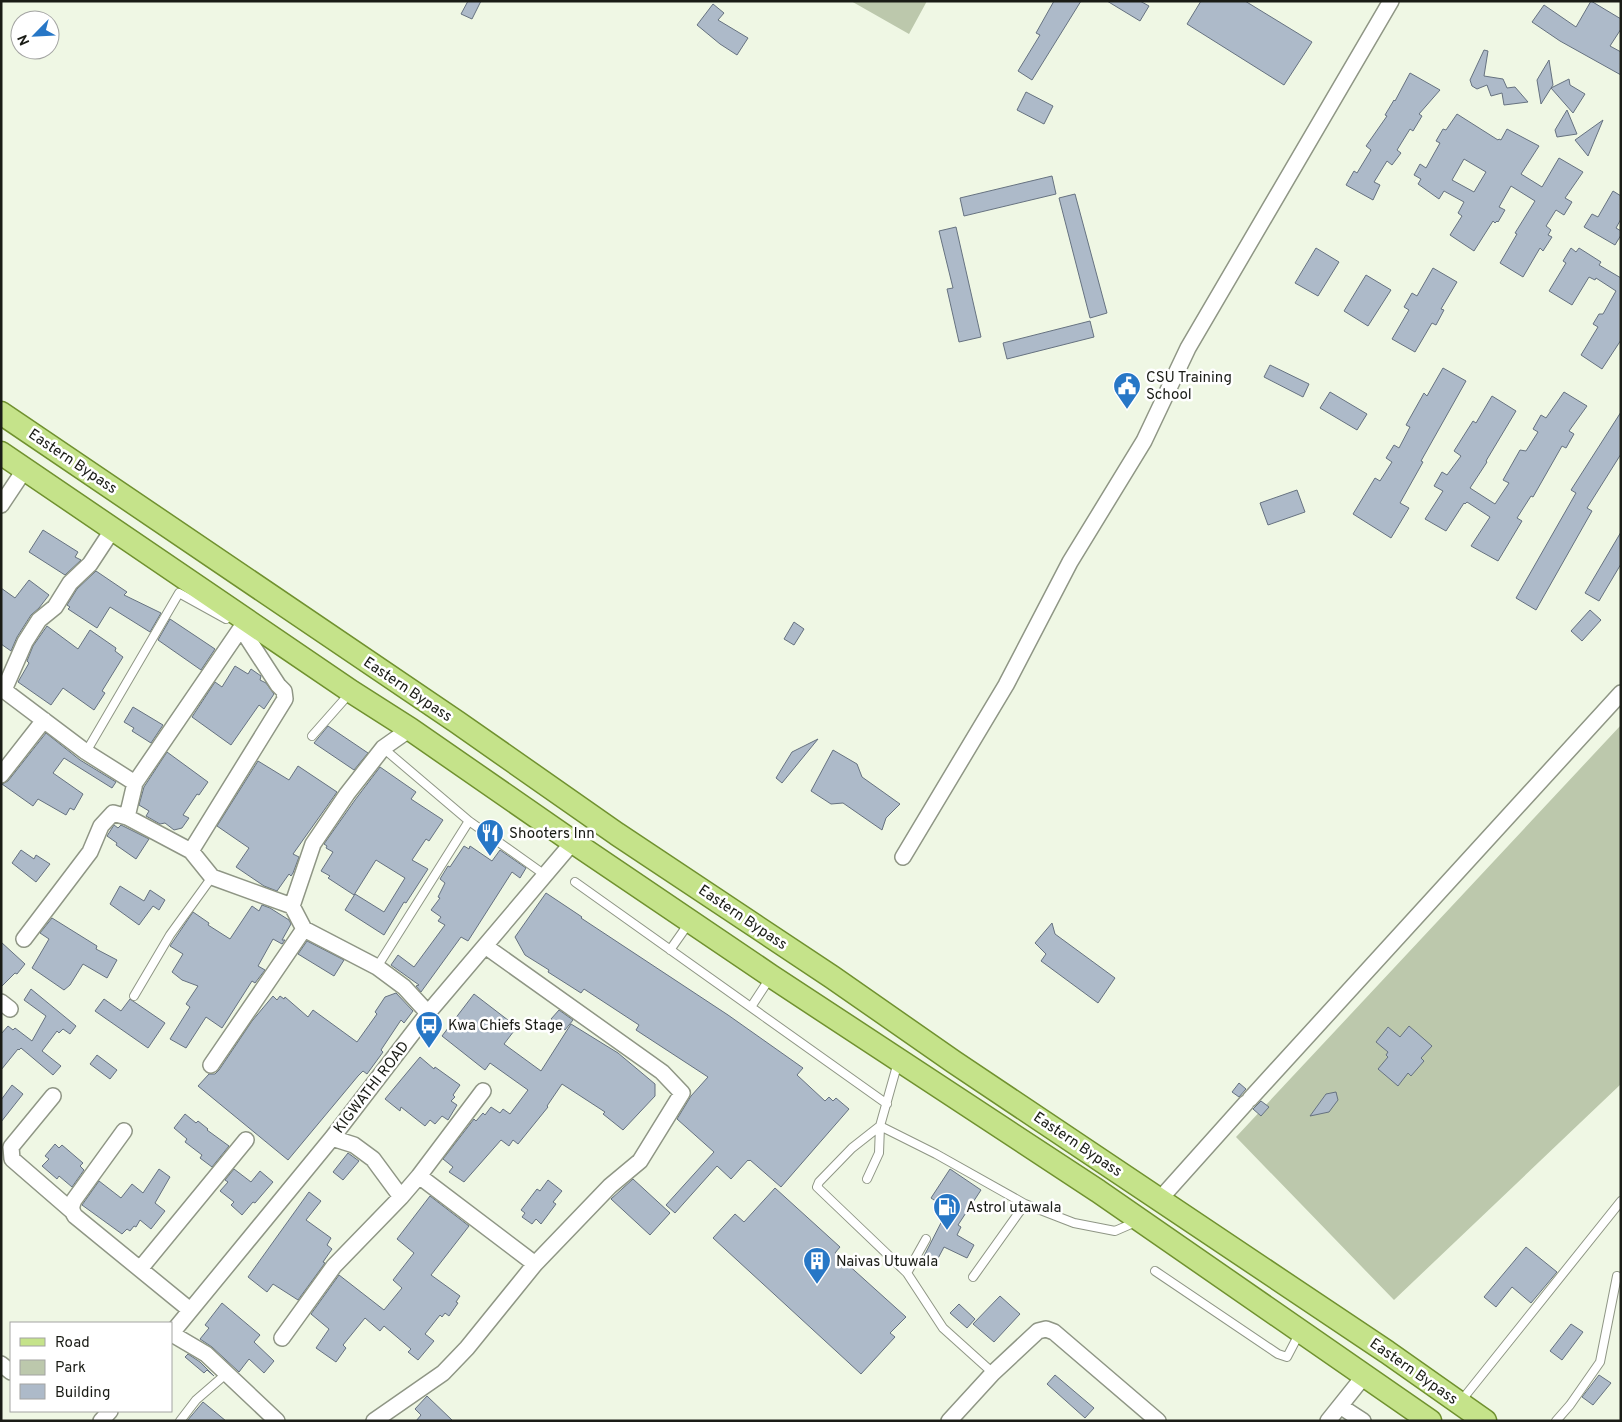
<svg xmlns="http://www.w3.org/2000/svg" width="1622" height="1422" font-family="Overpass,sans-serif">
<rect width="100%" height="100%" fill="#eff7e4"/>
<path fill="#bcc8ac" d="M851,1H927L909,34Z
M1621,725V1084L1394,1300L1236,1137Z"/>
<path fill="#adbac9" stroke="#667280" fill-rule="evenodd" d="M468,1H481L472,19L461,14Z
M1054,1H1081L1032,80L1018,71L1040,35L1036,33Z
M1107,1H1140L1149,6L1140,21Z
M1201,1H1245L1312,42L1284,85L1187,24Z
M1591,1L1621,19V29L1610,46L1621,52V75L1560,41L1532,22L1544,5L1576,27Z
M713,4L724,13L718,20L748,38L737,55L720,44L697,25Z
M1484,50L1488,51L1484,76L1503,79L1507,88L1515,87L1528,102L1504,105L1502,93L1491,96L1487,85L1477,89L1472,86L1470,80Z
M1549,60L1553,85L1541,104L1537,80Z
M1410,73L1440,90L1419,114L1422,116L1413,131L1410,129L1397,150L1401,153L1392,165L1387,161L1374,182L1380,185L1373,200L1346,185L1354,171L1357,173L1371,150L1366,146L1387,116L1385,115L1394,100L1395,101Z
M1569,79L1570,85L1585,94L1573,113L1551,88Z
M1026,92L1053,106L1044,124L1017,110Z
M1567,110L1577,134L1557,137L1555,130Z
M1457,114L1498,140L1499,139L1501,140L1507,129L1539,146L1521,174L1542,187L1559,158L1583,172L1565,198L1572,202L1564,215L1556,210L1546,226L1551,230L1548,235L1552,237L1543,251L1540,248L1523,277L1500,263L1517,234L1515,233L1535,201L1511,186L1499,207L1505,210L1498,222L1497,221L1495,223L1493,221L1474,251L1450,235L1462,216L1458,213L1464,202L1444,191L1439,199L1418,184L1421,179L1414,175L1420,164L1426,168L1440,143L1436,141L1443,129L1446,130ZM1464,159L1486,172L1474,192L1452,180Z
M1603,120L1588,156L1575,140Z
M1052,176L1056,194L964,216L960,198Z
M1613,191L1621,196V219L1616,228L1621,231V235L1615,245L1584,227L1592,214L1598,217Z
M1075,194L1107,313L1090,318L1059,198Z
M956,227L981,337L959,342L947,289L953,288L939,231Z
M1316,248L1339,262L1318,296L1295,283Z
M1571,248L1576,252L1579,248L1601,262L1599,265L1621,278V340L1602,369L1581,355L1598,327L1593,324L1599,314H1603L1616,291L1596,278L1595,280L1589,277L1572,305L1549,291L1566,263L1563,261Z
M1433,268L1457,282L1441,309L1444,310L1436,325L1432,323L1415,352L1392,339L1409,310L1404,307L1412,293L1417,296Z
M1366,275L1391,290L1368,326L1344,311Z
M1090,321L1094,337L1007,359L1003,343Z
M1270,365L1309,384L1303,397L1264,377Z
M1443,368L1466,381L1421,461L1423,462L1400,503L1409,508L1391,538L1353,514L1375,478L1380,481L1392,462L1386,458L1394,445L1399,448L1410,427L1406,425L1424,393L1427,396Z
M1330,392L1367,414L1357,430L1320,408Z
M1564,392L1587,406L1569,431L1574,434L1566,448L1562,446L1533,497L1531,496L1517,518L1522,521L1498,561L1471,546L1490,517L1467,502L1465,504L1464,503L1446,531L1425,519L1443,491L1434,486L1442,472L1447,475L1461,456L1454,451L1473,421L1476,423L1492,396L1516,411L1486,461L1487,462L1470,488L1495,504L1509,483L1503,480L1520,450L1526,451L1538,432L1533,429L1541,415L1546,418Z
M1621,412V454L1587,508L1592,511L1536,610L1516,598L1576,493L1571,490Z
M1297,490L1305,512L1268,525L1260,503Z
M43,530L78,552L75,557L81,560L65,575L29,552Z
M1621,532V564L1599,601L1585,593Z
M96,571L127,592L124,595L161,613L150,632L110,607L97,628L68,609L70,607L67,605L77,589Z
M29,580L49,595L39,608L31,615L17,637L11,651L1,644V588L15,598Z
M1590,610L1601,620L1582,641L1571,631Z
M170,619L215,649L201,670L158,640Z
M794,622L804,629L794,645L784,639Z
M47,626L78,649L90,630L116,648L115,651L123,657L102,691L105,693L94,710L63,688L51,705L18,682L29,663L27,661L33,646Z
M235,666L248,674L251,669L261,676L260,680L266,683L274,694L264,709L259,705L231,745L192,717L215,682L222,687Z
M133,707L163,725L151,743L132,731L134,728L124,722Z
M328,726L368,753L354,770L314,743Z
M46,733L80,760L116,782L112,788L64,758L53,773L83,794L74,810L70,808L66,815L38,799L33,806L2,784L8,781Z
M818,739L782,783L776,778L792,752Z
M833,750L857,764L862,777L900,804L886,818L882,830L843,803L831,804L811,791Z
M167,752L208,782L199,795L197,794L183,815L189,818L182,828L174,830L165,823L160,824L146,816L149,811L139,805L144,787Z
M258,761L289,780L298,766L337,792L293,854L299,857L293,873L291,876L289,874L277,891L264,886L236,867L249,848L217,826Z
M380,767L416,792L411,799L443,820L429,841L426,839L412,860L428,869L406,903L404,902L384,935L345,910L355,894L384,912L405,878L376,860L354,895L328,878L330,876L321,871L333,852L326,848L327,846L324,844L355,800Z
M114,825L118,828L121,825L149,839L136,859L116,845L117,843L107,836Z
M464,846L469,849L470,846L492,861L500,850L526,868L520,878L512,872L468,941L461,937L421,992L416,986L419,985L391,965L398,955L414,967L445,925L438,921L441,917L431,910L440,898L438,897L445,883L440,879L448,866L450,867Z
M21,850L34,859L36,855L50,864L36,882L12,863Z
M120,886L144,901L150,890L165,900L159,910L153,906L139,925L110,904Z
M546,893L582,917L581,918L728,1015L803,1068L797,1075L825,1101L829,1097L833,1101L836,1098L849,1109L781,1187L750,1160L749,1161L748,1160L731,1179L717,1166L675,1213L666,1205L714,1152L677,1119L691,1096L708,1077L636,1030L639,1025L584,989L581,993L548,972L549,970L525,955L515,937Z
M262,905L270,908L289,920L291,924L282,940H285L282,944L273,939L258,966L265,970L255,983L252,981L222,1028L206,1017L186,1048L170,1039L190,1007L186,1004L198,986L182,980L172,972L183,954L170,946L193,912L209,923L208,925L230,939L252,906L259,911Z
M52,918L97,946L96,949L117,960L107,978L83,964L70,985L64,990L32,968L49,939L40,933Z
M1052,923L1055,934L1115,978L1098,1003L1041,961L1046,954L1035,943Z
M307,941L344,960L334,976L298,954Z
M1,942L25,964L17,974L15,973L1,987Z
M31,989L76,1026L70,1034L63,1029L59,1033L57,1031L42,1051L61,1066L53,1075L21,1048L19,1050L18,1049L1,1070V1034L8,1026L13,1030L15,1028L32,1041L46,1016L24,1000Z
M396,993L413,1011L404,1023L401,1020L381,1050L383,1052L367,1074L363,1071L358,1076L288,1160L198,1086L209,1074H215L219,1070L252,1021L273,996L277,1000L280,996L284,999L285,997L308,1017L313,1010L357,1042L377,1014L375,1012L385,997Z
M474,994L517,1027L504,1044L541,1071L571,1024L618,1053L655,1084V1096L623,1130L603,1114L605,1112L562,1084L547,1106L548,1107L518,1144L513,1140L509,1146L501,1140L464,1182L449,1172L453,1167L443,1159L474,1119L476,1121L483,1113L485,1115L491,1107L500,1113L503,1109L510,1114L528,1090L490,1063L485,1070L442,1036Z
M104,999L121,1011L130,999L165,1023L148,1048L95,1011Z
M559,1010L573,1020L565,1030L551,1019Z
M1409,1026L1432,1046L1421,1058L1424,1061L1411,1076L1408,1073L1398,1086L1378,1069L1388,1057L1386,1055L1388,1052L1376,1042L1388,1027L1400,1037Z
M97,1055L117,1070L110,1079L90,1064Z
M420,1057L434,1069L435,1067L460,1085L453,1095L455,1097L451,1101L457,1105L448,1120L442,1116L435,1124L430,1120L425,1126L401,1107L400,1111L385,1099Z
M1239,1083L1246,1089L1239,1097L1232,1092Z
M12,1085L23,1094L1,1122V1100Z
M1336,1092L1338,1100L1329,1112L1310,1116L1326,1094Z
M1261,1101L1269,1107L1261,1116L1253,1109Z
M185,1114L196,1123L198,1121L208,1129L207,1130L229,1146L212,1167L200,1158L202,1155L185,1142L187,1139L174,1128Z
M55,1144L59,1148L62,1145L83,1163L80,1166L84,1170L72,1187L59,1176L57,1179L42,1166L49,1159L45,1156Z
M348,1153L359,1161L343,1180L333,1172Z
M159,1169L170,1177L155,1203L165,1211L151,1229L140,1220L136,1227L134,1226L130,1231L127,1229L122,1234L82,1205L99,1181L121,1198L132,1184L143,1193Z
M234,1169L251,1182L260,1171L273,1182L255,1203L253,1202L242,1215L231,1205L234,1202L220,1191L228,1182L225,1180Z
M950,1169L981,1190L958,1225L961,1227L957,1235L974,1245L967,1258L944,1247L934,1266L922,1260L948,1209L931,1198Z
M633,1179L670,1213L650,1235L611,1199Z
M548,1180L562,1191L553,1202L556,1204L541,1224L536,1219L532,1224L522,1217L525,1213L521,1210L537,1189L540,1191Z
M775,1188L840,1247L835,1253L906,1317L890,1333L895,1337L861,1374L713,1238L735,1214L744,1222Z
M309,1192L321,1201L306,1220L331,1238L327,1245L332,1249L323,1262L325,1263L298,1300L273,1284L267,1292L248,1277Z
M430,1196L469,1226L431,1275L460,1296L456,1302L458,1303L449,1316L445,1313L442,1317L440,1315L425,1334L434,1341L418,1360L408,1352L411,1349L384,1326L380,1331L365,1318L343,1345L346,1348L336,1362L316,1348L329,1329L311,1314L339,1275L384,1310L402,1288L393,1280L414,1253L397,1239Z
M1526,1247L1557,1272L1531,1303L1512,1287L1496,1307L1484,1297Z
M1000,1296L1020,1314L994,1342L973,1324Z
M222,1303L260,1335L254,1342L274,1361L264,1373L249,1359L239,1372L212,1347L200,1339L209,1328L205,1325Z
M959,1304L975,1319L967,1328L950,1313Z
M1571,1324L1583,1332L1562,1360L1550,1351Z
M188,1354L200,1362L214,1376L207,1370L204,1373L185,1357Z
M1055,1375L1094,1408L1085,1418L1047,1384Z
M1599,1375L1611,1383L1593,1405L1582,1397Z
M427,1396L453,1421H416L421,1415L415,1409Z
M203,1402L226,1421H187Z"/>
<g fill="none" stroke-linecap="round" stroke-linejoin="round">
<defs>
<path id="lane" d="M312,736L350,693
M86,752L179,593L226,619
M469,821L545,875
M575,882L887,1104
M670,950L689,923
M377,967L469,821L383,748
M134,996L170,935L212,877
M751,1007L770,978
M898,1062L880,1126L936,1154L1025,1204L1074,1223L1115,1231L1138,1221
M880,1126L852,1148L819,1182L817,1187L907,1273L926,1239
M867,1179L879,1153L880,1126
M1155,1271L1278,1354L1287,1357L1299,1334
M907,1273L943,1328L993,1373
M973,1277L1025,1204
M1461,1401L1621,1201
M180,1421L196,1400L226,1374
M1556,1421L1570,1405L1600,1362L1617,1276"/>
<path id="street" d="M1,505L25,469
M1,688L86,752L135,783
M4,690L25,642L39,620L55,607L70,583L90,564L113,529
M1,775L44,720
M127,817L191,851L212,877L292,906L304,929L377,967L404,987L428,1013
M191,851L285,699L284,691L278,685L241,628
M903,857L1006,685L1070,562L1144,441L1188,348L1391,1
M292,906L313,844L347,794L383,748L410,729
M24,939L90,852L101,826L113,813L127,817L135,783L241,628H258
M1,1002L10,1009
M211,1065L304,929
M483,1091L419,1176L535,1264
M53,1096L11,1147L12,1159L72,1211
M1250,1099L1621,693
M124,1131L74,1200C71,1207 71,1210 75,1216L190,1310
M332,1138L354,1145L373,1159L401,1197
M1160,1199L1246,1103
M140,1269L246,1140
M171,1334L332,1138L428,1013L573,842
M172,1334L206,1354L277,1421
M282,1338L334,1266L401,1197L419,1176
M1,1364L11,1372
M1340,1406L1363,1421
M101,1421L110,1411
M374,1421L443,1373L467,1348L535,1264L610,1186L640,1161L682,1093L662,1072L485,946
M949,1421L993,1373L1038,1331L1046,1329L1054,1332L1158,1421
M1328,1421L1364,1376"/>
<path id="primary" d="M1,413L457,722L617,834L832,977L954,1062L1387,1352L1485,1421
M1,453L352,692L410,729L573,842L771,976L1098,1191L1430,1421"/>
</defs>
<use href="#lane" stroke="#8f9685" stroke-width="10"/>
<use href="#street" stroke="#8f9685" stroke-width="18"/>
<use href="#primary" stroke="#70912f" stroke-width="25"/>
<use href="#lane" stroke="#fff" stroke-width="8"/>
<use href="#street" stroke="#fff" stroke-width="15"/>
<use href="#primary" stroke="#c5e38a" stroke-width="22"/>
</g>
<defs>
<symbol id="civic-pin" viewBox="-11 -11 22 30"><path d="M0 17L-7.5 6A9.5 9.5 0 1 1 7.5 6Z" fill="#2777c6" stroke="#fff"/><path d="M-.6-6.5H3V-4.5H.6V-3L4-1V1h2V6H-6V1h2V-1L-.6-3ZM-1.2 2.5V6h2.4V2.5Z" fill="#fff"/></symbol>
<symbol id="restaurant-pin" viewBox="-11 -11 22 30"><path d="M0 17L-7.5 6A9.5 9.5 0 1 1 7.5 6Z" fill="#2777c6" stroke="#fff"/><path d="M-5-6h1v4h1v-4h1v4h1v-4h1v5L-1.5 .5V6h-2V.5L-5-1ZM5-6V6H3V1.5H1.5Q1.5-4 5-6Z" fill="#fff"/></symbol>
<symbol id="bus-pin" viewBox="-11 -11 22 30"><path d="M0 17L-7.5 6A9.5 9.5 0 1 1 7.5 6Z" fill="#2777c6" stroke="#fff"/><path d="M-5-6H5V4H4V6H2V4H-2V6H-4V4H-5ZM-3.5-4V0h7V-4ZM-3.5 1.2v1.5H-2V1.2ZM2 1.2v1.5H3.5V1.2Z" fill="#fff"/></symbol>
<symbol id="fuel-pin" viewBox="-11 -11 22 30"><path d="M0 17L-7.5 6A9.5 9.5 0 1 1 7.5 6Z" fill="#2777c6" stroke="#fff"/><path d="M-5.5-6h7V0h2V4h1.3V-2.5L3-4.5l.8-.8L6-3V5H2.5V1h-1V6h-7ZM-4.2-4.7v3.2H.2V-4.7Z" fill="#fff"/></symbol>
<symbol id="building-pin" viewBox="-11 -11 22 30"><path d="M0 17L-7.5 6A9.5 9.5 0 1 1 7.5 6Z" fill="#2777c6" stroke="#fff"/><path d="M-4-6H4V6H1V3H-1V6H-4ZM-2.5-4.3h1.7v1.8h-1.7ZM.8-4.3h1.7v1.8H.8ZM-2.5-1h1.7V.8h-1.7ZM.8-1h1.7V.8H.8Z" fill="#fff"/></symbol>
</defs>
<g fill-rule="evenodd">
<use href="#civic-pin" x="1111" y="370" width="32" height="43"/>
<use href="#restaurant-pin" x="474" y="817" width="32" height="43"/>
<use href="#bus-pin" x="413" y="1009" width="32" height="43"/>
<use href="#fuel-pin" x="931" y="1191" width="32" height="43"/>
<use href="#building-pin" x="801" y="1245" width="32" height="43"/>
</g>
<g text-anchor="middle" stroke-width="5" stroke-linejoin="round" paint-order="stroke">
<g font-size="15" fill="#1a1c16" stroke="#fff" text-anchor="start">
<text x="1146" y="382">CSU Training<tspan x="1146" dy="17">School</tspan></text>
<text x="509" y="838">Shooters Inn</text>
<text x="448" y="1030">Kwa Chiefs Stage</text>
<text x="966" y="1212">Astrol utawala</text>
<text x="836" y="1266">Naivas Utuwala</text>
</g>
<g font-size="15" fill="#1a1c16" stroke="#fff">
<text transform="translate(73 461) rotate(34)" y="5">Eastern Bypass</text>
<text transform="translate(408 689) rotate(34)" y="5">Eastern Bypass</text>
<text transform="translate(743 917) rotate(34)" y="5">Eastern Bypass</text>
<text transform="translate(371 1087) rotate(-52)" y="5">KIGWATHI ROAD</text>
<text transform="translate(1078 1144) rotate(34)" y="5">Eastern Bypass</text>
<text transform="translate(1414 1371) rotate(35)" y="5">Eastern Bypass</text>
</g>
</g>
<rect width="1622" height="1422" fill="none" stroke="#1a1c16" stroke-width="5"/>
<rect x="10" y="1322" width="162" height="90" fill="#ffffff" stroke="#a3a4a2"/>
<rect x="20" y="1338" width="25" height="8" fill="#c5e38a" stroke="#a3a4a2"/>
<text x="55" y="1347" font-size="15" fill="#1a1c16">Road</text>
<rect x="20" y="1360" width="25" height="15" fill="#bcc8ac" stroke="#a3a4a2"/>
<text x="55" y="1372" font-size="15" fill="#1a1c16">Park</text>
<rect x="20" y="1384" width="25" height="15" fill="#adbac9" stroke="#a3a4a2"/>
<text x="55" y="1397" font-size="15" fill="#1a1c16">Building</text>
<g transform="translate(35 35) rotate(246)"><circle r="24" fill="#ffffff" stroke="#a3a4a2"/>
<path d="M0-4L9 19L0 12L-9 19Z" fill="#2777c6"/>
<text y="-8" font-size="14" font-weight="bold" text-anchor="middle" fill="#1a1c16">N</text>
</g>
</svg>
